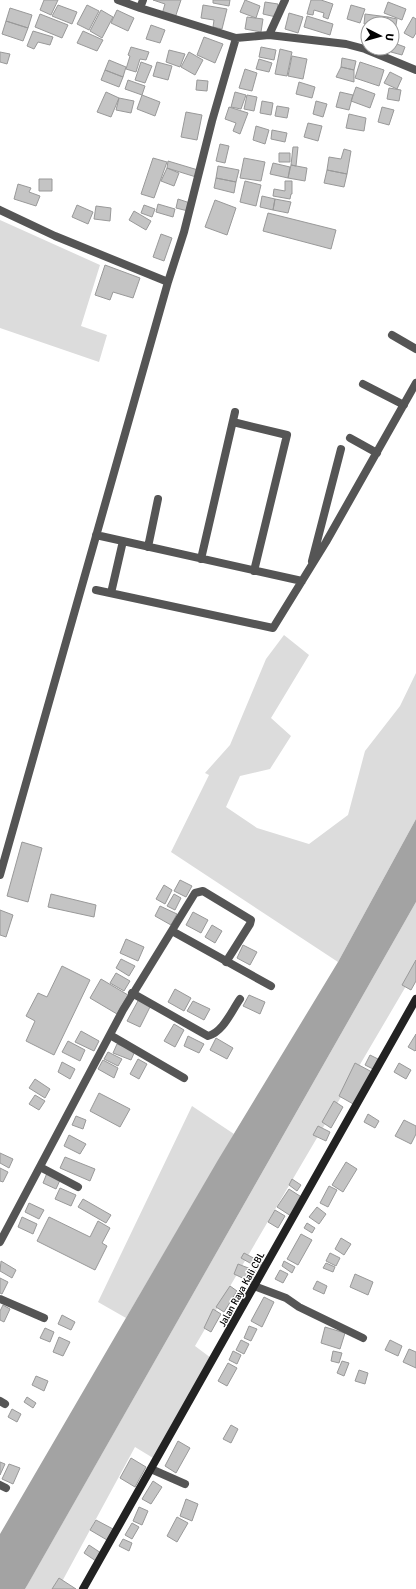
<svg xmlns="http://www.w3.org/2000/svg" width="416" height="1589" font-family="Signika,sans-serif">
<rect width="100%" height="100%" fill="#fff"/>
<path fill="#dcdcdc" d="M0,220L100,265L81,326L107,335L99,362L0,328Z
M284,635L309,655L271,718L291,736L270,769L240,776L226,807L257,828L309,844L348,815L365,751L400,706L416,673V819L338,962L171,852L209,775L205,773L230,745L266,659Z
M416,902V969L195,1346L211,1358L158,1461L135,1447L58,1589H25Z
M192,1106L234,1134L126,1318L98,1302Z"/>
<path fill="#a3a3a3" d="M416,819V902L28,1584L25,1589H0V1534L218,1160L338,962Z"/>
<path fill="#c4c4c4" stroke="#999" d="M44,0H58L51,15L40,10Z
M153,0H181L175,18L162,14L165,4Z
M213,0H230L229,6L213,3Z
M245,0L260,6L256,18L240,12Z
M311,0H321L333,4L328,19L323,17L324,13L314,10L313,15L307,14Z
M265,2L278,4L276,17L263,14Z
M388,2L406,9L402,20L384,13Z
M58,5L77,12L72,24L52,16Z
M87,5L99,11L89,30L77,24Z
M203,5L227,9L222,29L213,27L214,20L201,18Z
M351,5L365,9L360,23L347,19Z
M10,8L32,15L28,28L6,21Z
M101,10L113,17L102,38L90,31Z
M117,10L134,18L128,31L111,23Z
M289,13L303,17L298,33L285,29Z
M40,14L68,25L62,38L35,27Z
M365,14L388,17L386,24H364Z
M307,16L333,24L330,35L304,27Z
M247,17L263,19L261,32L245,29Z
M388,17L397,19L394,37L392,36V24H387Z
M413,17L416,19V33L413,38L404,33Z
M6,21L28,28L23,41L2,34Z
M151,25L165,30L160,43L146,39Z
M33,31L53,37L50,45L38,42L34,49L27,46Z
M83,31L103,40L97,51L77,43Z
M204,37L223,44L215,63L197,55Z
M394,43L405,47L402,55L391,52Z
M131,47L149,52L146,60L140,59L136,72L126,69L130,56L128,55Z
M261,47L276,50L274,60L259,57Z
M280,49L292,52L287,76L275,74Z
M169,50L185,54L180,67L166,62Z
M0,52L10,54L7,64L0,62Z
M189,52L203,60L195,75L181,67Z
M292,56L307,59L303,79L288,76Z
M342,58L356,61L354,70L341,67Z
M259,59L272,63L269,72L256,69Z
M109,60L126,67L123,77L105,70Z
M141,62L152,66L145,83L135,80Z
M157,62L172,66L168,80L153,76Z
M360,62L384,70L379,86L355,78Z
M341,67L354,70V82L336,77Z
M245,69L257,73L252,91L239,88Z
M105,70L123,77L119,87L101,80Z
M390,72L402,78L397,89L384,83Z
M128,80L145,86L142,95L125,89Z
M197,80L208,81L207,91L196,90Z
M299,82L315,87L312,98L296,94Z
M356,87L375,94L370,108L351,101Z
M389,88L401,90L399,101L387,99Z
M106,92L119,98L111,117L97,112Z
M235,92L246,95L241,109L231,107Z
M340,92L353,95L349,110L336,107Z
M142,95L160,102L155,116L137,109Z
M247,95L257,97L254,111L244,109Z
M119,98L134,101L131,113L116,110Z
M262,101L273,103L271,115L260,113Z
M316,101L327,104L323,117L313,114Z
M277,106L289,108L287,118L275,116Z
M229,107L248,113L240,134L233,131L236,123L225,119Z
M382,107L394,110L389,125L378,122Z
M186,112L202,115L197,140L181,137Z
M349,114L366,118L364,131L346,128Z
M308,123L322,126L318,141L304,137Z
M256,126L269,130L265,144L253,140Z
M272,130L287,133L285,142L271,139Z
M220,144L229,146L225,163L216,161Z
M293,147H298L296,166L291,165Z
M344,149L351,151L347,174L327,170L329,157L341,159Z
M279,153H290V162H279Z
M153,158L167,162L154,198L141,194Z
M244,158L265,162L261,181L240,178Z
M168,161L198,170L196,177L167,168Z
M273,163L290,167L288,178L270,174Z
M291,165L307,168L305,181L288,178Z
M218,166L239,170L236,182L216,178Z
M167,168L179,173L174,186L161,181Z
M327,170L347,174L344,187L324,183Z
M216,178L236,182L234,193L214,188Z
M39,179H52V191H39Z
M245,181L261,185L256,206L240,202Z
M285,181H292V194H291L290,199L273,196L274,189L285,191Z
M18,184L31,188L29,192L40,196L36,206L14,199Z
M262,196L275,199L273,210L260,207Z
M178,199L190,203L188,211L176,208Z
M275,199L291,202L288,213L273,210Z
M215,200L236,208L227,235L205,227Z
M158,204L175,209L173,217L156,212Z
M77,205L93,212L88,224L72,217Z
M144,205L155,209L152,217L141,213Z
M96,206L111,208L110,221L94,219Z
M134,211L151,221L146,230L129,220Z
M268,213L336,230L331,249L263,231Z
M161,234L172,238L164,261L153,257Z
M105,265L140,278L133,298L113,292L110,300L95,295Z
M22,842L42,848L28,902L7,896Z
M180,880L192,886L186,897L174,891Z
M164,885L172,890L165,904L156,899Z
M51,894L96,905L94,917L48,907Z
M174,894L181,898L175,910L167,906Z
M160,906L177,914L171,925L155,916Z
M0,910L13,915L6,937L0,935Z
M193,912L208,920L201,933L186,925Z
M212,925L222,931L215,943L205,937Z
M126,939L144,947L138,961L120,953Z
M243,945L257,952L250,965L237,958Z
M121,959L135,966L129,976L116,968Z
M416,960V981L411,990L402,985Z
M62,966L90,980L54,1055L26,1041L35,1021L26,1016L38,993L47,997Z
M116,973L130,981L124,991L110,983Z
M101,979L128,995L117,1014L90,998Z
M175,989L191,998L184,1011L168,1002Z
M249,995L265,1002L260,1014L243,1006Z
M139,999L151,1005L140,1027L127,1021Z
M193,1001L210,1009L204,1020L187,1011Z
M174,1024L184,1030L175,1047L164,1041Z
M81,1031L99,1041L94,1051L75,1042Z
M416,1034V1050L415,1051L408,1047Z
M188,1036L204,1044L199,1053L184,1046Z
M216,1038L233,1048L227,1059L210,1050Z
M68,1041L85,1050L80,1061L62,1052Z
M117,1044L135,1051L131,1060L113,1053Z
M108,1052L122,1059L118,1066L104,1059Z
M370,1055L378,1059L373,1069L365,1065Z
M138,1059L147,1064L139,1079L130,1074Z
M103,1060L118,1068L114,1078L98,1069Z
M62,1062L75,1069L70,1079L58,1072Z
M355,1063L372,1072L355,1105L339,1096Z
M399,1063L411,1070L406,1079L394,1072Z
M35,1079L50,1089L45,1098L29,1088Z
M99,1093L130,1109L120,1127L90,1111Z
M35,1095L45,1101L39,1110L29,1104Z
M334,1101L343,1107L331,1128L322,1122Z
M368,1114L379,1121L375,1128L364,1122Z
M76,1116L86,1120L83,1129L72,1125Z
M404,1120L416,1126V1134L411,1144L395,1136Z
M318,1126L330,1132L326,1141L313,1135Z
M69,1135L86,1144L80,1154L64,1146Z
M0,1153L13,1159L9,1168L0,1163Z
M65,1157L95,1169L90,1181L60,1168Z
M346,1162L357,1169L343,1192L332,1185Z
M0,1168L8,1172L3,1182L0,1181Z
M47,1173L61,1178L56,1189L43,1183Z
M292,1179L301,1185L297,1191L289,1185Z
M329,1186L337,1190L328,1207L320,1203Z
M60,1188L76,1195L71,1206L55,1199Z
M289,1189L303,1198L291,1216L277,1207Z
M83,1199L111,1215L106,1223L78,1207Z
M29,1203L44,1210L39,1219L25,1212Z
M317,1207L326,1214L319,1224L309,1217Z
M275,1210L285,1216L278,1228L268,1222Z
M22,1217L37,1224L33,1234L18,1227Z
M49,1217L90,1237L98,1221L110,1228L102,1243L107,1246L95,1270L37,1241Z
M307,1223L315,1228L312,1233L304,1228Z
M301,1234L312,1240L298,1265L287,1259Z
M341,1238L351,1244L344,1255L335,1249Z
M244,1253L263,1263L259,1268L241,1258Z
M330,1253L340,1258L336,1266L326,1261Z
M1,1261L16,1270L12,1278L0,1271Z
M284,1261L295,1267L292,1273L282,1266Z
M326,1263L335,1267L333,1272L323,1268Z
M238,1264L256,1271L251,1282L234,1274Z
M280,1270L288,1274L283,1283L275,1279Z
M355,1274L373,1282L368,1295L350,1287Z
M0,1278L8,1282L2,1294L0,1293Z
M317,1281L327,1286L324,1294L313,1289Z
M230,1286L237,1291L224,1312L216,1307Z
M264,1297L274,1302L262,1327L251,1321Z
M3,1305L10,1309L4,1322L0,1320V1311Z
M213,1309L221,1314L211,1332L204,1328Z
M62,1315L75,1322L71,1330L58,1324Z
M249,1326L257,1329L251,1341L244,1338Z
M325,1327L345,1333L340,1349L321,1343Z
M45,1328L54,1332L50,1342L40,1338Z
M59,1337L70,1342L63,1356L53,1352Z
M241,1340L249,1344L244,1354L236,1350Z
M390,1340L402,1346L398,1356L385,1350Z
M409,1349L416,1352V1368L403,1362Z
M233,1351L241,1355L237,1364L229,1360Z
M333,1351L342,1353L339,1363L331,1361Z
M342,1361L349,1363L344,1376L337,1373Z
M228,1363L237,1368L227,1386L218,1381Z
M359,1370L368,1373L365,1384L355,1381Z
M36,1376L48,1381L44,1391L32,1385Z
M27,1397L36,1403L33,1408L24,1402Z
M12,1409L21,1414L17,1422L8,1417Z
M231,1425L238,1429L231,1443L223,1439Z
M178,1441L190,1448L176,1473L165,1466Z
M131,1458L146,1467L135,1487L120,1478Z
M0,1462L5,1464L0,1475Z
M9,1464L20,1468L13,1484L2,1479Z
M153,1481L162,1487L151,1504L142,1499Z
M186,1499L198,1504L192,1521L180,1516Z
M139,1507L148,1511L142,1525L133,1521Z
M177,1517L188,1523L177,1542L167,1536Z
M96,1520L113,1529L107,1540L90,1530Z
M132,1523L139,1527L132,1539L125,1535Z
M123,1539L132,1543L129,1551L119,1546Z
M89,1545L101,1553L96,1561L84,1553Z
M59,1578L76,1589H52Z"/>
<g fill="none" stroke-linecap="round" stroke-linejoin="round">
<path stroke="#555" stroke-width="8" d="M118,0L140,8L236,38
M140,8L143,0
M269,35L285,0
M0,210L55,236L168,282
M392,335L416,349
M363,384L404,405
M233,422L287,435L254,571
M350,438L377,453
M96,535L302,581
M148,547L158,499
M201,559L235,412
M312,561L341,449
M96,590L273,628L326,542L416,383
M111,593L123,541
M0,875L168,282L184,232L212,121L236,38L269,35L346,44L365,49L416,70
M172,931L271,986
M132,993L208,1036C223,1032 231,1012 240,999
M110,1035L184,1078
M40,1167L78,1187
M0,1242L123,1010L195,893L203,891L251,920L250,924L226,962
M254,1286L286,1298L299,1307L363,1338
M0,1299L44,1318
M0,1401L5,1404
M151,1469L185,1484
M0,1485L6,1488"/>
<path stroke="#222" stroke-width="8" d="M83,1589L416,999"/>
</g>
<g text-anchor="middle" stroke-width="3" stroke-linejoin="round" paint-order="stroke">
<g font-size="10" fill="#000" stroke="#fff">
<text transform="translate(241 1289) rotate(-61)" y="4">Jalan Raya Kali CBL</text>
</g>
</g>
<g transform="translate(380 36) rotate(96)"><circle r="19" fill="#ffffff" stroke="#999999"/>
<path d="M0-3L7 15L0 10L-7 15Z" fill="#000000"/>
<text y="-6" font-size="11" font-weight="bold" text-anchor="middle" fill="#000000">U</text>
</g>
</svg>
